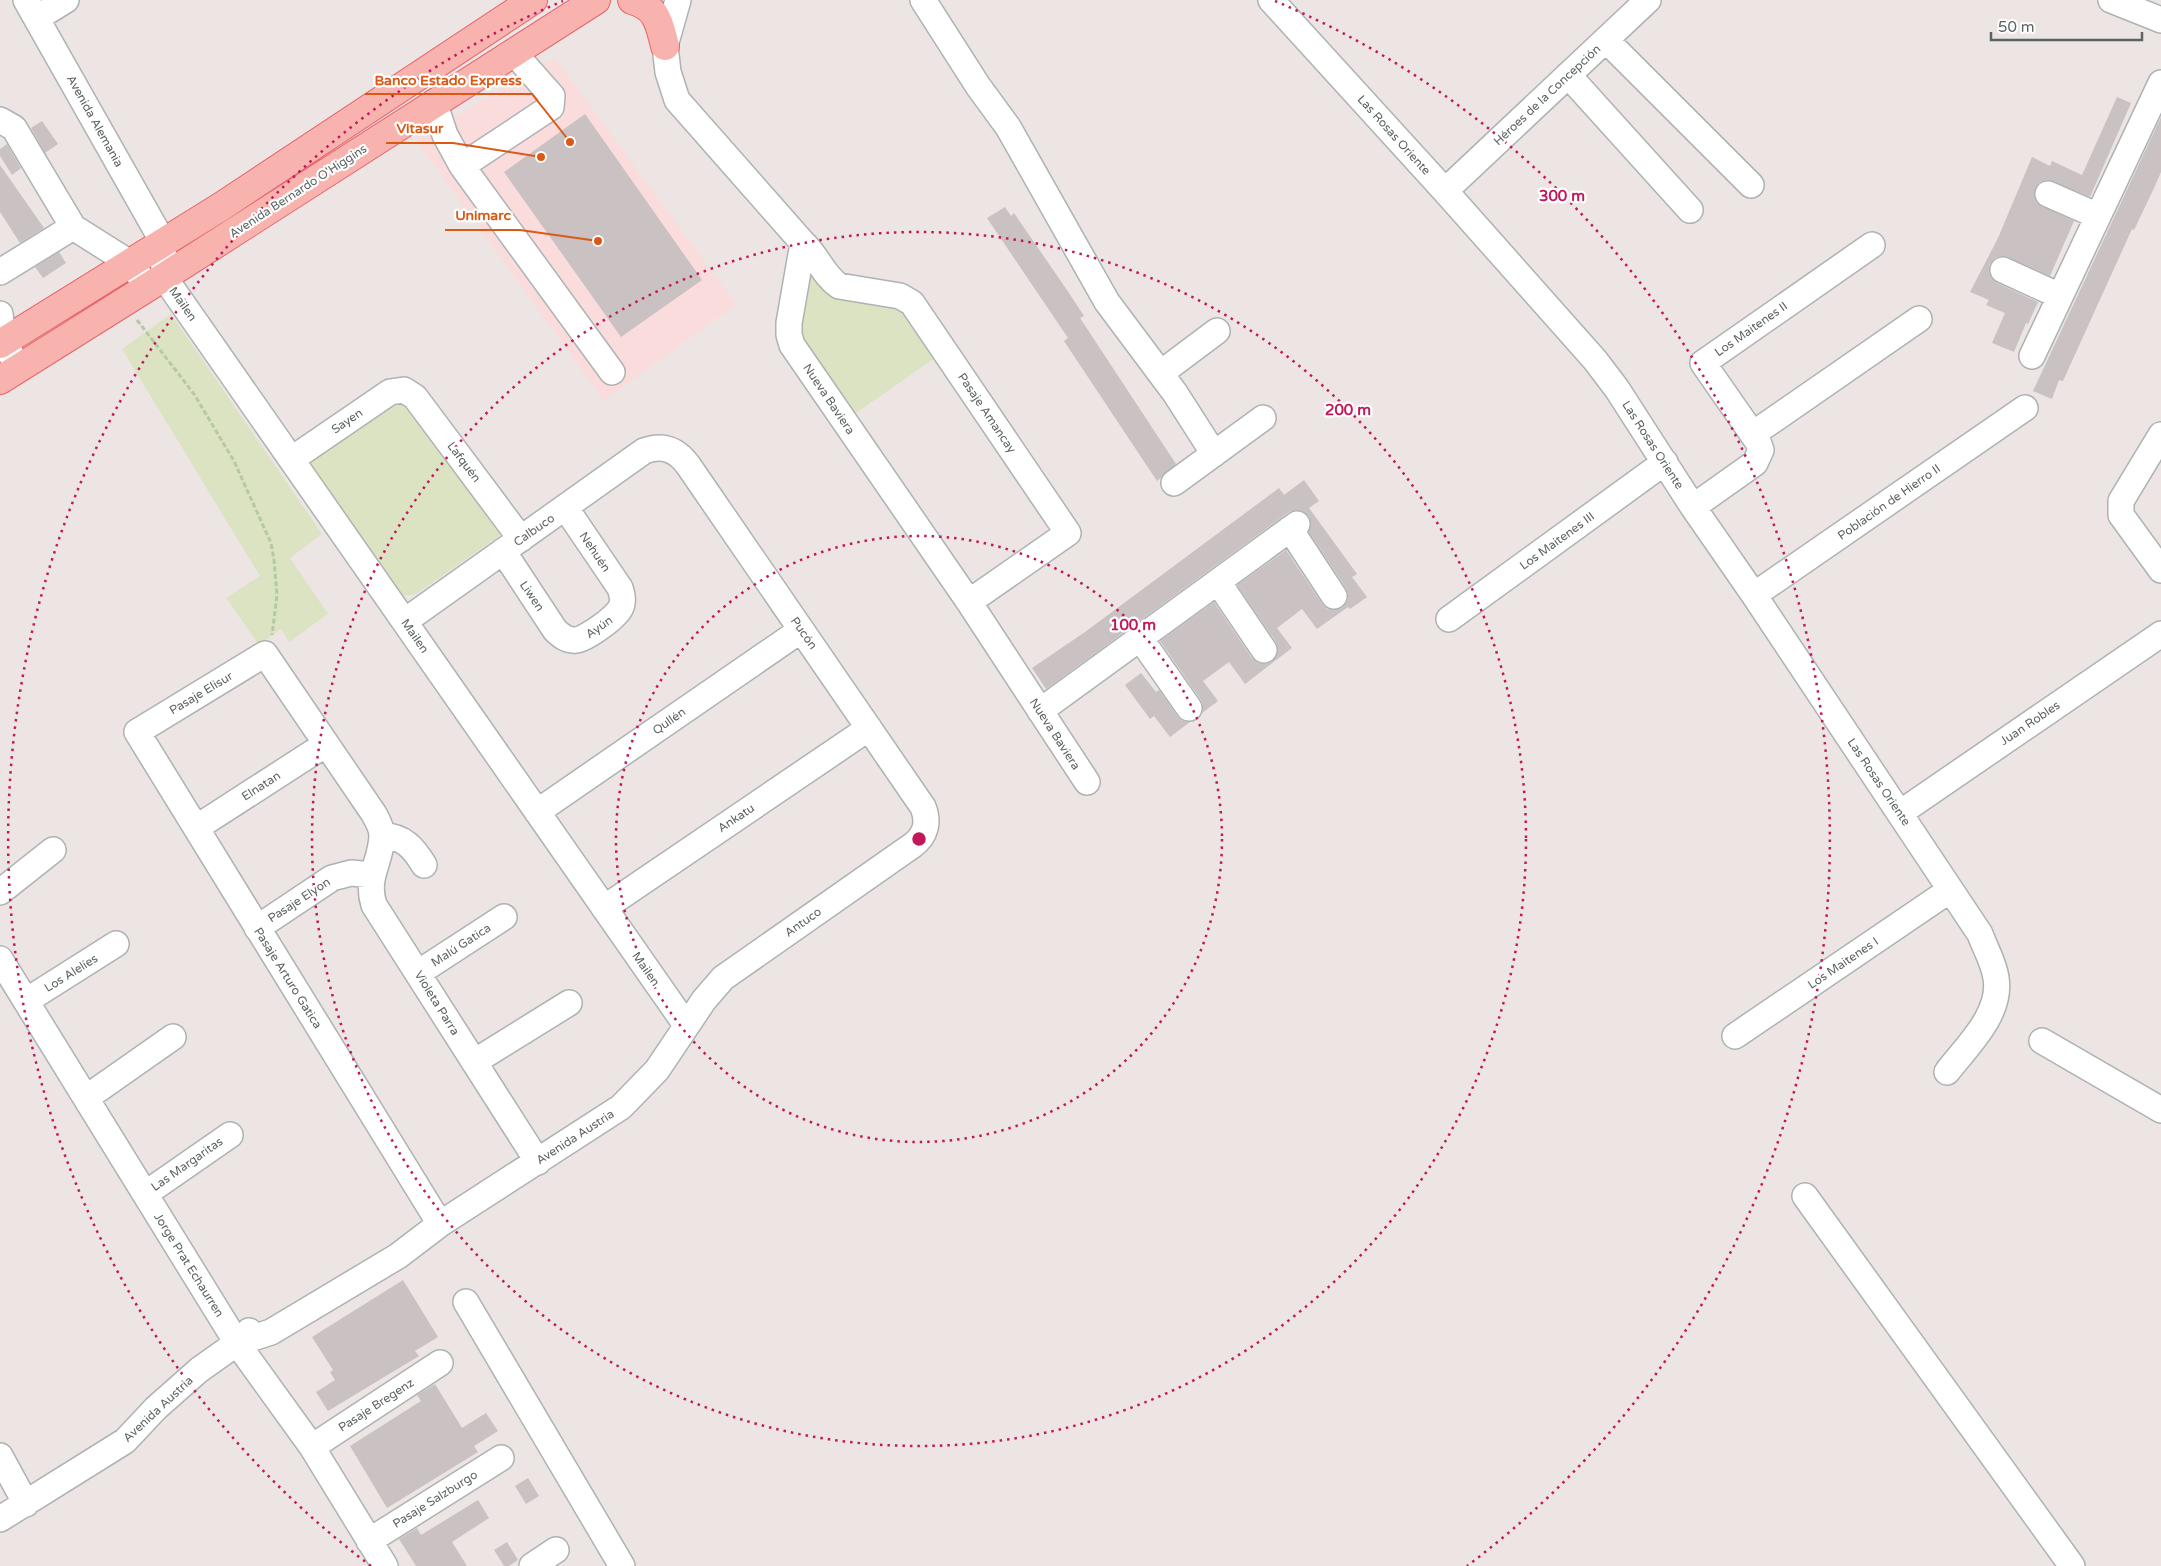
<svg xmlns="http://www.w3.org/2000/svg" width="2161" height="1566" font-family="'Varela Round',sans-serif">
<rect width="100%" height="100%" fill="#ede4e4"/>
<path fill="#fbdcdc" d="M555,58L736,304L604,401L416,140Z"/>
<path fill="#dce3c3" d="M810,266L904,308L936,357L856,413L806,350L798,325Z
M171,314L322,534L290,558L328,614L289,642L281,629L259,645L226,598L260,576L122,349Z
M397,398L408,402L502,534L416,594L404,596L305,461Z"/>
<path fill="#c9c1c2" d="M2117,97L2131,103L2090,197L2047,180L2040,182L2035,189L2034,196L2037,203L2074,221L2050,276L2008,257L2001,256L1995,258L1990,264L1989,272L1991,278L1997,283L2038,302L2028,324L2026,323L2014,352L1992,343L2005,313L1986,305L1989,300L1970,292L1998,238L2032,157L2050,166L2052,161L2082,175Z
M585,114L702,280L621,337L504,172Z
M2161,117V172L2155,186L2134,230L2132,229L2063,381L2059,380L2052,399L2033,391Z
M42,121L58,144L45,153L31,128Z
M7,144L21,168L12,175L0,156V149Z
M0,165L44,228L20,243L0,212Z
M1005,207L1011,216L1014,213L1069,293L1084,316L1080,318L1176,464L1157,481L1064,341L1068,338L987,218Z
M59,252L66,263L43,278L35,267Z
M1304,480L1319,501L1309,508L1357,574L1352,577L1367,597L1350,609L1348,607L1317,629L1302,609L1277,628L1292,648L1245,684L1229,662L1203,681L1218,701L1202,713L1203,706L1201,700L1160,641L1214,602L1252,658L1258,663L1265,664L1272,662L1277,656L1278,649L1276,642L1237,585L1286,550L1322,604L1327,609L1335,610L1342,608L1347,602L1348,595L1346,588L1309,532L1311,523L1309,516L1302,511L1295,510L1289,512L1046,689L1032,668L1085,632L1279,488L1284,495Z
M1141,673L1156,692L1159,690L1178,717L1183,721L1190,722L1170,737L1154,716L1150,719L1125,685Z
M403,1280L438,1337L415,1351L419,1356L328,1411L316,1392L335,1380L330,1372L333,1370L312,1337Z
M435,1384L462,1428L486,1413L498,1431L474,1446L478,1452L387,1508L350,1446L421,1401L417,1395Z
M528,1478L539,1496L526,1504L515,1486Z
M478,1500L489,1518L452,1542L467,1566H416L399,1539L417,1528L421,1535Z
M507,1542L518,1560L509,1566H504L494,1550Z"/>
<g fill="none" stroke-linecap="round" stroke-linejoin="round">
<defs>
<path id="minor" d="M26,0L163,242L164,277L686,1025
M678,0L665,46L668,72L677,100L803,243L789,323V335L792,345L969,602L1087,782
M923,0L978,86L1008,127L1107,302L1175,393L1214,454
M1271,0L1445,191L1595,360L1617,389L1693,507L1754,595L1980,934C1985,948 1994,963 1996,978C2002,1014 1967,1046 1947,1072
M2111,0L2161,20
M37,18L66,0
M1606,40L1751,185
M1568,75L1690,210
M434,102L445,135L462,166L612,372
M0,120L14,128L73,227
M462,166L551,107L552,96L514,53
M1445,191L1648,0
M2048,194L2098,216
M803,243C817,255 823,275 839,286L900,296L912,303L1068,533L969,602
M2003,270L2060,296
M0,272L73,227L130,263L148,287
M0,314L4,341L18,368
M2032,356L2161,83
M1161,373L1217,331
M1753,434L1919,319
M2161,435L2121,501V515L2161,570
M292,459L390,392L404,390L415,397L521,539
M1174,483L1263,418
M1693,507L1755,463L1761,450L1758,442L1703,363L1872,245
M1290,529L1334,596
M503,551L555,630C561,636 567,641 576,640C586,639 617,617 621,607C624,601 622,594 620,588L565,507
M1218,582L1264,650
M1754,595L2025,408
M1449,619L1665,462
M1140,638L1189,708
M1040,711L1297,524
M537,812L801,630
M1900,813L2161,634
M196,828L326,744
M382,835C404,837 413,847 424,865
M0,892L53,850
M604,908L869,728
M257,928L332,878L351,873L372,875
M0,959L237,1343L312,1447L385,1566
M418,973L504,917
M26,1001L116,944
M1735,1036L1950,890
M2042,1041L2161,1110
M474,1062L569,1003
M86,1098L173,1037
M145,1194L230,1135
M1805,1196L2072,1566
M440,1224L137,732L265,654L374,814C378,821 382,829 382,836C381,863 365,877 374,905L538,1162
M466,1302L622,1566
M237,1343L271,1332L398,1256L440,1224L621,1107L657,1070L704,1000L723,978L913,845C926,835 929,822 923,807L688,465C677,450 663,444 644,451L405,621
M312,1447L440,1363
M0,1456L26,1504
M0,1519L125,1441L156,1408L199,1370L237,1343L249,1331
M369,1541L501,1458
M532,1566L556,1550"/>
<path id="major" d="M632,0C658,8 659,23 665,46
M0,344L222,206L533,0
M0,380L164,277L596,0"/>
</defs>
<use href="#minor" stroke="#adb3b2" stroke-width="28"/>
<use href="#major" stroke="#e5656c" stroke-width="30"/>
<path stroke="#b6caa1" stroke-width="3" stroke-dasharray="5 2.5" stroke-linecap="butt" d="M137,320L194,394L234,461L271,543L274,560L277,595L272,635"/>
<use href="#minor" stroke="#fff" stroke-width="25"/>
<use href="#major" stroke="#f8b3af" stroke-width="28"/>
</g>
<g fill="none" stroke="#c2185b" stroke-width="2.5" stroke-dasharray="2.5 5">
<circle cx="919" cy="839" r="303"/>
<circle cx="919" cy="839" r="607"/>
<path d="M371 1566A910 910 0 0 1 563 1M1275 1A910 910 0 0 1 1467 1566"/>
</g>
<g text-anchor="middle" stroke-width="4.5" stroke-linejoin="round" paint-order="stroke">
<g font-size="12" fill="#5c6362" stroke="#fff">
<text transform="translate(1547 95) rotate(-43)" y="4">Héroes de la Concepción</text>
<text transform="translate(95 121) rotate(61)" y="4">Avenida Alemania</text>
<text transform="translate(1394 135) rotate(48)" y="4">Las Rosas Oriente</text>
<text transform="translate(298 191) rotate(-33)" y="4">Avenida Bernardo O'Higgins</text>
<text transform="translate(183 304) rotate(55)" y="4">Mailen</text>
<text transform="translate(1751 329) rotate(-35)" y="4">Los Maitenes II</text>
<text transform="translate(829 399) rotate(56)" y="4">Nueva Baviera</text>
<text transform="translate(987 413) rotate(56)" y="4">Pasaje Amancay</text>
<text transform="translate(347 421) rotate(-34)" y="4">Sayen</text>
<text transform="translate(1653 445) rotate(57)" y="4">Las Rosas Oriente</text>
<text transform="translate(464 462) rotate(53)" y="4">Lafquén</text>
<text transform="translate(1889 502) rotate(-35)" y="4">Población de Hierro II</text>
<text transform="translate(534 530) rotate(-35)" y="4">Calbuco</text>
<text transform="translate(1557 541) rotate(-36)" y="4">Los Maitenes III</text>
<text transform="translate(595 552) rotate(56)" y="4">Nehuén</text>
<text transform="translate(532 596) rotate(56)" y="4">Liwen</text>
<text transform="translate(599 627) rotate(-35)" y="4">Ayún</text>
<text transform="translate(804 633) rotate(55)" y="4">Pucón</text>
<text transform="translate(415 636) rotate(55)" y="4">Mailen</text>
<text transform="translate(201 693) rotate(-31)" y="4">Pasaje Elisur</text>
<text transform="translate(669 721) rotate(-35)" y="4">Qullén</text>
<text transform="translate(2030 723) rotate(-34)" y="4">Juan Robles</text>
<text transform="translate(1055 734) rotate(57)" y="4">Nueva Baviera</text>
<text transform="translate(1879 782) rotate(56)" y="4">Las Rosas Oriente</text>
<text transform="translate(261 786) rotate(-33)" y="4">Elnatan</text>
<text transform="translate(736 818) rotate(-34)" y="4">Ankatu</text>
<text transform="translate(299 900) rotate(-33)" y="4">Pasaje Elyon</text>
<text transform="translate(803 922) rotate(-35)" y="4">Antuco</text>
<text transform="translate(461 945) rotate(-33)" y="4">Malú Gatica</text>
<text transform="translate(1843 963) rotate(-34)" y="4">Los Maitenes I</text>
<text transform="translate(646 969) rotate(55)" y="4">Mailen</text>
<text transform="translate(71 973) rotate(-32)" y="4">Los Alelíes</text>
<text transform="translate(288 978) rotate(58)" y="4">Pasaje Arturo Gatica</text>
<text transform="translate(437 1003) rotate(58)" y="4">Violeta Parra</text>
<text transform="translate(575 1137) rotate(-33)" y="4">Avenida Austria</text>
<text transform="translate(187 1164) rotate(-35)" y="4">Las Margaritas</text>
<text transform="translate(189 1265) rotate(58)" y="4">Jorge Prat Echaurren</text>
<text transform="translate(376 1405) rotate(-33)" y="4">Pasaje Bregenz</text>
<text transform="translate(158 1409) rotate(-43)" y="4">Avenida Austria</text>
<text transform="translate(435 1499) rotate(-32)" y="4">Pasaje Salzburgo</text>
</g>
</g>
<circle cx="919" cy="839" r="8" fill="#c2185b" stroke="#fff" stroke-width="2.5"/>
<g font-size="15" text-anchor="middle" font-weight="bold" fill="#c2185b" stroke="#fff" stroke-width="4.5" stroke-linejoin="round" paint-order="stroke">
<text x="1562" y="201">300 m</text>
<text x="1348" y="415">200 m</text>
<text x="1133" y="630">100 m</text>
</g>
<path fill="none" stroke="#da5a15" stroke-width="2" d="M570 142L532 94H365M541 157L453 143H386M598 241L520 230H445"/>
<g fill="#da5a15" stroke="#fff" stroke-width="2">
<circle cx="570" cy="142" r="5"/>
<circle cx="541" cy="157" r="5"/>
<circle cx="598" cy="241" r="5"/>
</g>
<g font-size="14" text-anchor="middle" font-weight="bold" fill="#da5a15" stroke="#fff" stroke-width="4.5" stroke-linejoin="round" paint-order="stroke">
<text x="448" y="85">Banco Estado Express</text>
<text x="420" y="133">Vitasur</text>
<text x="483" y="220">Unimarc</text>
</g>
<path d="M1991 32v8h151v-8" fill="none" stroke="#5c6362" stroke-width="2.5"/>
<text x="1998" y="32" font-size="15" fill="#5c6362" stroke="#ffffff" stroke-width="4" paint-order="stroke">50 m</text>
</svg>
